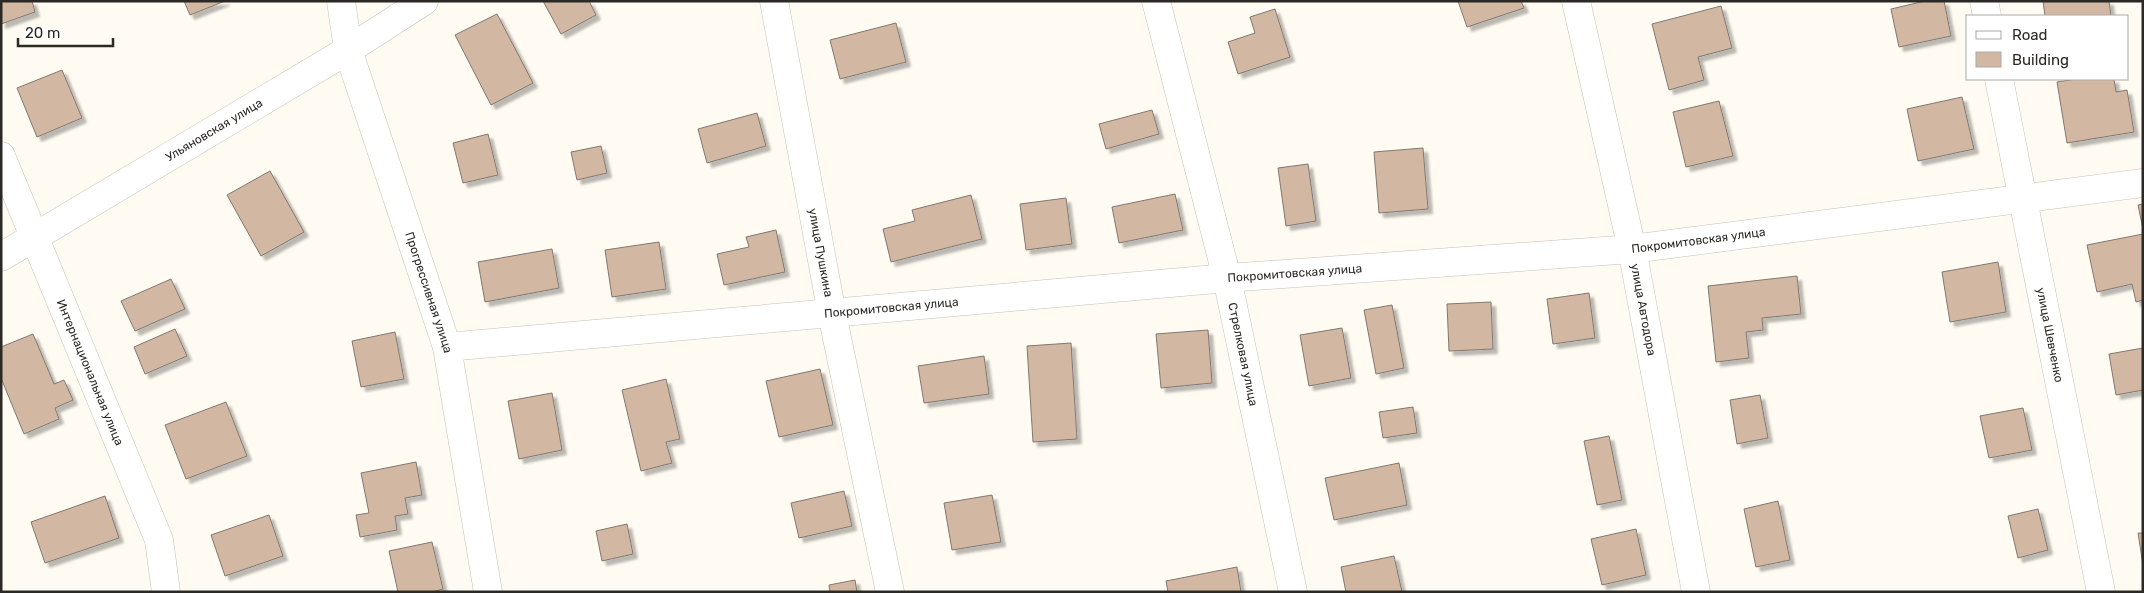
<svg xmlns="http://www.w3.org/2000/svg" width="2144" height="593" font-family="Rubik,sans-serif">
<defs>
<filter id="shadow"><feDropShadow dx="4.5" dy="4.5" stdDeviation="1" flood-color="#0004"/></filter>
</defs>
<rect width="100%" height="100%" fill="#fffbf2"/>
<path fill="#d2b8a3" stroke="#817770" filter="url(#shadow)" d="M1,1H32L35,12L1,24Z
M184,1H225L190,15Z
M543,1H589L596,15L561,34Z
M1458,1H1521L1524,8L1467,27Z
M1925,1H1944L1951,36L1899,47L1891,9Z
M2043,1H2109L2111,16H2045Z
M1721,6L1732,48L1698,57L1704,80L1669,90L1652,24Z
M1275,9L1290,57L1238,74L1228,42L1255,33L1250,17Z
M497,14L533,83L491,105L455,35Z
M896,23L906,62L840,79L830,40Z
M62,70L82,118L37,137L17,88Z
M2076,79H2114L2116,92L2127,90L2134,132L2067,143L2057,82Z
M1962,97L1974,149L1918,161L1907,109Z
M1719,101L1733,156L1686,167L1673,112Z
M1152,110L1159,134L1106,149L1099,124Z
M757,113L766,146L707,163L698,129Z
M488,134L498,175L463,183L453,143Z
M601,146L607,173L577,180L571,152Z
M1423,148L1428,209L1379,213L1374,152Z
M1308,164L1316,221L1286,226L1278,168Z
M270,171L304,232L261,256L227,195Z
M1175,194L1183,230L1119,243L1112,207Z
M971,195L982,239L891,262L883,229L915,221L912,210Z
M1066,198L1072,244L1026,250L1020,204Z
M2143,204V229L2138,205Z
M776,230L785,272L724,285L717,254L749,247L746,237Z
M2143,234V300L2136,302L2132,284L2097,292L2087,245Z
M659,242L666,289L612,297L605,250Z
M552,249L559,288L485,302L478,262Z
M1998,262L2006,312L1950,322L1942,272Z
M1797,276L1801,314L1762,318L1763,330L1746,332L1749,358L1716,362L1708,286Z
M171,279L185,309L135,331L121,301Z
M1589,293L1595,338L1553,344L1547,299Z
M1491,302L1493,349L1449,351L1447,304Z
M1392,305L1404,368L1376,374L1364,310Z
M1342,328L1351,378L1309,386L1300,335Z
M175,329L187,356L145,374L134,347Z
M1208,330L1212,383L1161,388L1156,334Z
M395,332L404,379L361,387L352,341Z
M33,334L54,384L64,380L73,400L55,408L59,419L24,434L1,378V347Z
M1071,343L1077,439L1033,442L1027,346Z
M2143,348V390L2116,395L2109,354Z
M984,356L989,394L924,403L918,366Z
M820,369L833,425L779,437L766,381Z
M666,379L680,439L666,442L672,463L641,471L622,390Z
M552,393L562,450L519,459L508,401Z
M1760,395L1768,438L1737,444L1730,400Z
M226,402L247,456L186,479L165,425Z
M1413,407L1417,433L1383,438L1379,412Z
M2023,408L2032,450L1989,458L1980,416Z
M1609,436L1622,500L1597,505L1584,441Z
M416,462L422,495L405,498L408,514L395,516L397,530L360,537L356,515L369,513L361,473Z
M1399,463L1407,505L1334,520L1325,478Z
M844,491L852,526L799,538L791,503Z
M992,495L1001,542L952,550L944,503Z
M105,496L119,538L45,563L31,522Z
M1778,501L1790,560L1756,567L1744,509Z
M2038,509L2048,550L2018,558L2008,516Z
M269,515L283,556L225,576L211,535Z
M627,524L633,554L602,561L596,531Z
M1636,529L1646,575L1602,585L1591,539Z
M2138,533H2143V565Z
M432,542L443,589L432,592H398L389,551Z
M1394,556L1402,592H1346L1341,567Z
M1237,567L1241,592H1168L1166,581Z
M855,580L857,592H830L829,585Z"/>
<g fill="none" stroke-linecap="round" stroke-linejoin="round">
<defs>
<g id="street">
<path id="s1" d="M341,1L348,50L447,347L488,592"/>
<path id="s2" d="M774,1L832,314L890,592"/>
<path id="s3" d="M1156,1L1227,278L1293,592"/>
<path id="s4" d="M1576,1L1632,249L1696,592"/>
<path d="M1984,1L1987,16"/>
<path id="s5" d="M1999,79L2101,592"/>
<path id="s6" d="M1,156L159,540L166,592"/>
<path id="s7" d="M447,347L1227,278L1632,249L2143,183"/>
</g>
<g id="secondary">
<path id="s8" d="M1,257L348,50L424,1"/>
</g>
</defs>
<use href="#street" stroke="#c6c1b6" stroke-width="29"/>
<use href="#secondary" stroke="#c6c1b6" stroke-width="29"/>
<use href="#street" stroke="#fff" stroke-width="28"/>
<use href="#secondary" stroke="#fff" stroke-width="28"/>
</g>
<g text-anchor="middle" stroke-width="4.5" stroke-linejoin="round" paint-order="stroke">
<g font-size="12" fill="#2b2925" stroke="#fff">
<text dy="4" stroke="none"><textPath href="#s8" startOffset="248">Ульяновская улица</textPath></text>
<text dy="4" stroke="none"><textPath href="#s7" startOffset="1256">Покромитовская улица</textPath></text>
<text dy="4" stroke="none"><textPath href="#s2" startOffset="256">улица Пушкина</textPath></text>
<text dy="4" stroke="none"><textPath href="#s7" startOffset="851">Покромитовская улица</textPath></text>
<text dy="4" stroke="none"><textPath href="#s1" startOffset="305">Прогрессивная улица</textPath></text>
<text dy="4" stroke="none"><textPath href="#s7" startOffset="446">Покромитовская улица</textPath></text>
<text dy="4" stroke="none"><textPath href="#s4" startOffset="316">улица Автодора</textPath></text>
<text dy="4" stroke="none"><textPath href="#s5" startOffset="261">улица Шевченко</textPath></text>
<text dy="4" stroke="none"><textPath href="#s3" startOffset="364">Стрелковая улица</textPath></text>
<text dy="4" stroke="none"><textPath href="#s6" startOffset="234">Интернациональная улица</textPath></text>
</g>
</g>
<rect width="2144" height="593" fill="none" stroke="#2b2925" stroke-width="5"/>
<rect x="1966" y="15" width="162" height="65" fill="#ffffff" stroke="#aaa9a8"/>
<rect x="1976" y="31" width="25" height="8" fill="#ffffff" stroke="#aaa9a8"/>
<text x="2012" y="40" font-size="15" fill="#2b2925">Road</text>
<rect x="1976" y="52" width="25" height="15" fill="#d2b8a3" stroke="#aaa9a8"/>
<text x="2012" y="65" font-size="15" fill="#2b2925">Building</text>
<path d="M18 38v8h95v-8" fill="none" stroke="#2b2925" stroke-width="2.5"/>
<text x="25" y="38" font-size="15" fill="#2b2925" stroke="#ffffff" stroke-width="4" paint-order="stroke">20 m</text>
</svg>
